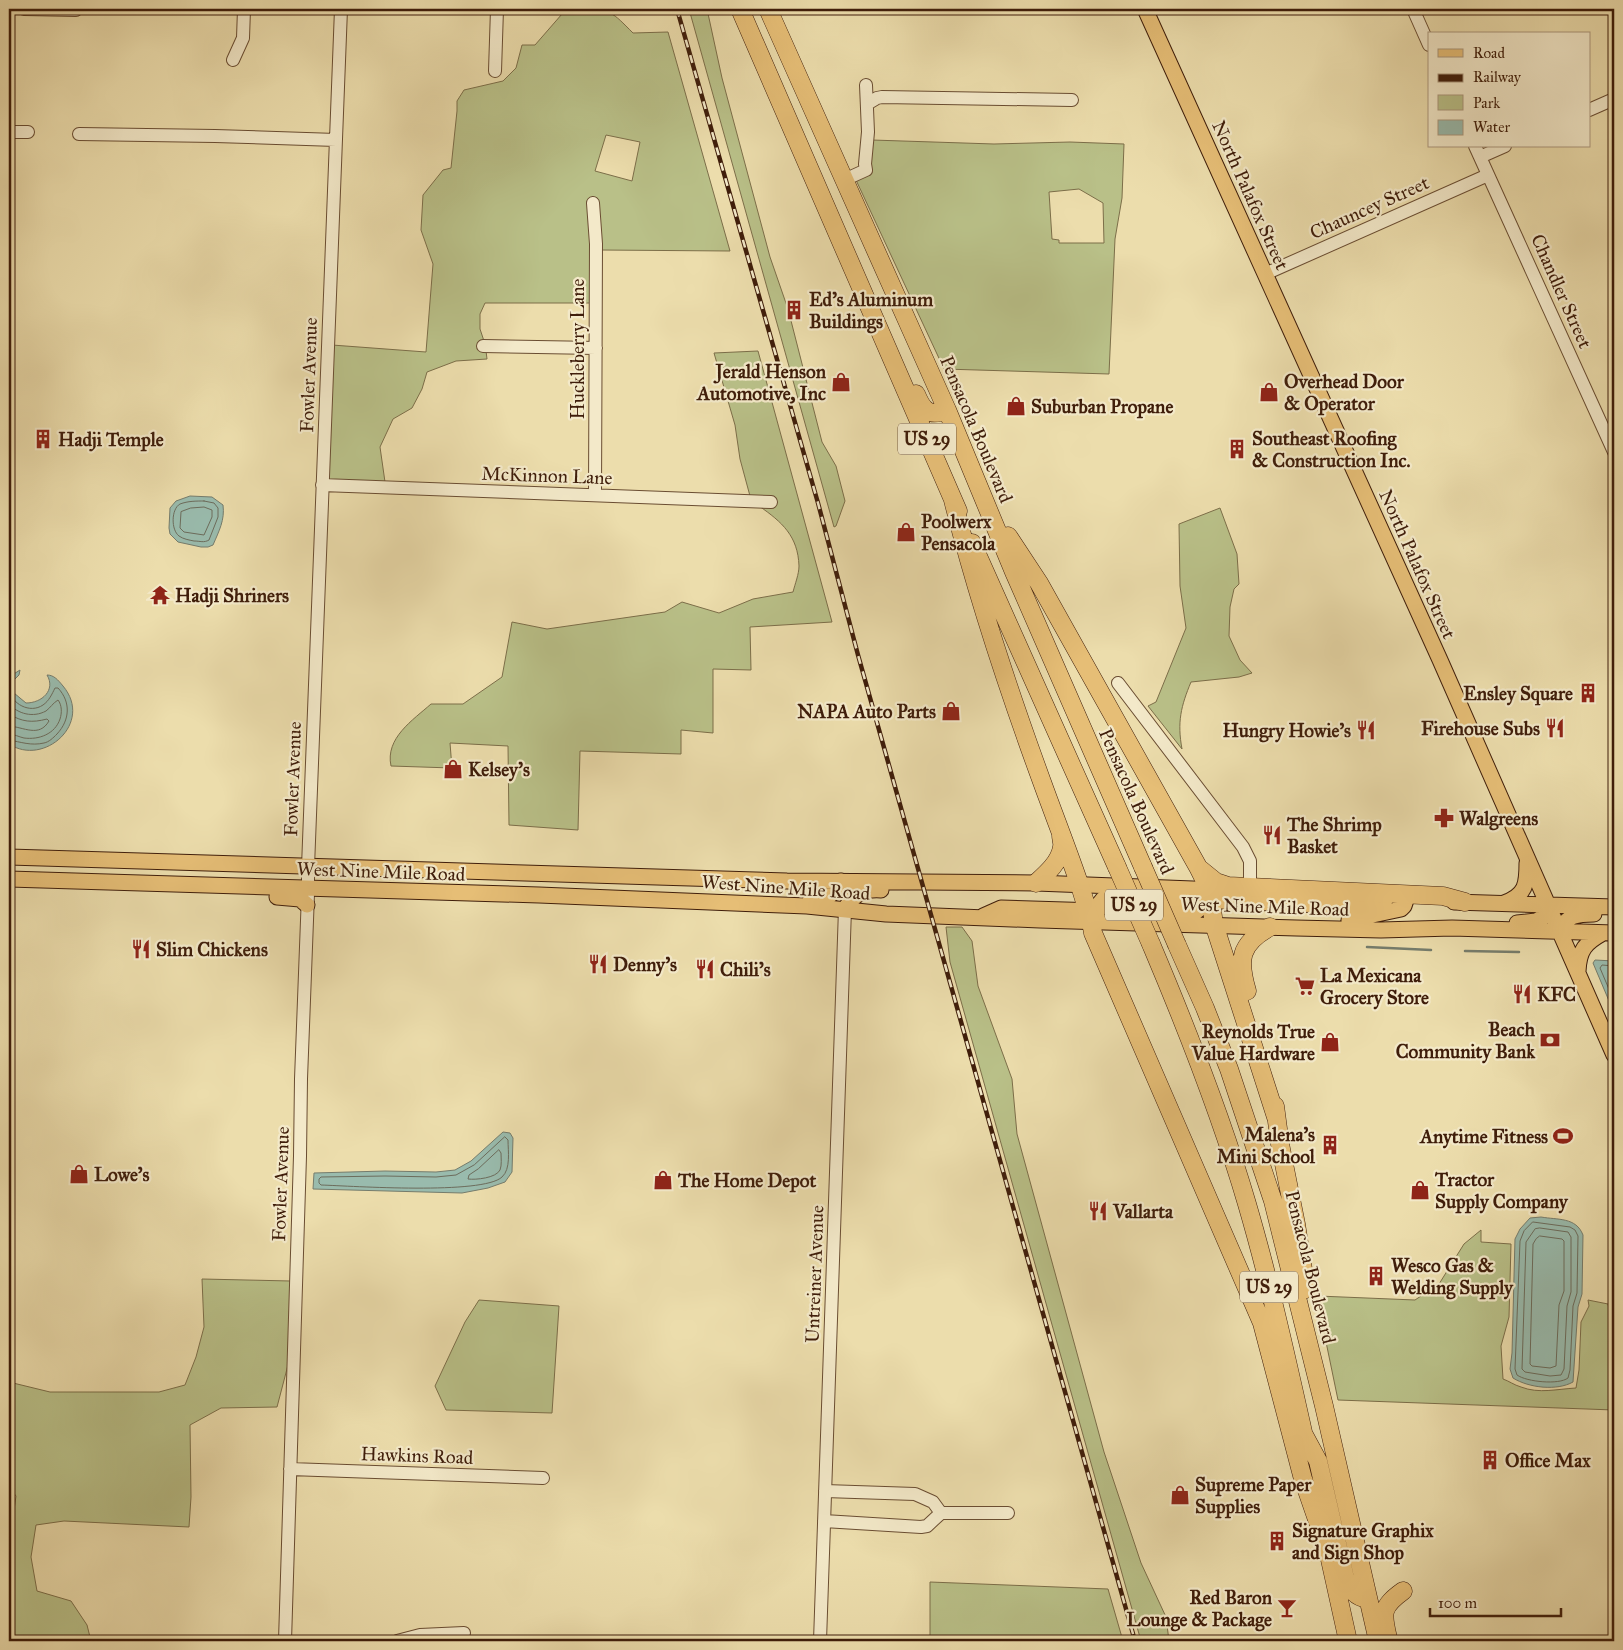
<svg xmlns="http://www.w3.org/2000/svg" width="1623" height="1650" font-family="'IM FELL Great Primer',serif">
<rect width="100%" height="100%" fill="#ecddac"/>
<filter id="stains"><feTurbulence type="fractalNoise" baseFrequency=".004" numOctaves="4"/><feColorMatrix values="0 0 0 0 .2 0 0 0 0 .09 0 0 0 0 .02 0 0 0 .5 -.17"/></filter>
<radialGradient id="worn" r=".72"><stop offset=".6" stop-color="#630" stop-opacity="0"/><stop offset="1" stop-color="#630" stop-opacity=".3"/></radialGradient>
<path fill="#b9c088" stroke="#7c6e49" fill-rule="evenodd" d="M580,9C611,9 612,12 633,33L668,32L730,251L600,250L597,198L589,199L591,303H485L480,314V329L484,341H479V350L486,351L487,359L456,361L427,372L422,389L412,408L393,419L380,447L385,482L327,480L332,345L426,352L433,264L421,230L423,195L443,170L451,168L457,111V101L464,90L503,81L516,68L522,45H535L562,14ZM606,135L640,142L632,181L595,171Z
M689,9H707L722,78L770,257L788,309L822,442L836,466L845,501L836,526L834,527Z
M872,140L994,144L1070,142L1124,144L1122,198L1115,239L1109,374L944,369L856,180ZM1079,189L1103,203L1104,243H1059V240L1052,239L1049,192Z
M758,351L832,622L750,627L751,670L713,669V733L681,730V754L580,751L578,830L509,825L508,746L450,743L452,768L391,766C385,738 413,720 431,704H463L502,677L512,622L547,629L665,612L682,602L719,613L753,599L793,592C795,584 799,574 799,566C798,536 782,522 759,506L775,507V497L750,496L740,459L735,425L714,353Z
M1220,508L1237,554L1239,584L1234,589L1230,607L1229,636L1240,660L1252,673L1239,677L1191,682C1181,706 1177,722 1182,749L1148,706L1156,702L1186,628L1180,586L1179,524Z
M946,927H962L972,941L978,986L1012,1079L1017,1134L1104,1452L1141,1563L1166,1617L1169,1641H1141L950,962Z
M1481,1230V1242L1511,1244L1509,1317L1501,1346L1503,1379C1509,1381 1514,1385 1521,1387C1539,1394 1557,1389 1576,1388L1579,1370L1581,1322L1589,1306L1588,1300L1608,1304L1614,1337V1410L1338,1400L1319,1308L1318,1296L1415,1300L1439,1284L1464,1244Z
M202,1279L291,1281L288,1365L277,1407L221,1408L190,1425L191,1497L189,1527L64,1521L36,1525L31,1557L37,1591L71,1601L87,1625L91,1641H9V1545L16,1496L9,1487V1382L50,1392H159L185,1385L196,1357L204,1327Z
M479,1300L559,1306L552,1413L446,1410L435,1386L465,1322Z
M930,1582L1108,1589L1123,1641H930Z"/>
<path fill="#99bbad" stroke="#757c6c" d="M190,496L212,497L223,505C225,520 219,531 213,545L208,547H201L178,542L170,534L169,528L170,508L176,501Z
M20,670L19,675L14,680V693L26,703C42,703 56,690 47,675C54,675 58,680 63,686C94,723 44,767 9,744V677Z
M1595,960L1614,961V1008H1612L1593,963Z
M503,1132L510,1133L513,1138L512,1172L505,1182L488,1188L462,1193L313,1189L314,1173L385,1171L436,1172L455,1170L471,1161Z
M1541,1217C1558,1220 1576,1217 1583,1235L1582,1294L1578,1307L1573,1382C1557,1391 1529,1388 1513,1378L1510,1369L1512,1353L1515,1239L1520,1229L1530,1218Z"/>
<g fill="none" stroke-linecap="round" stroke-linejoin="round">
<path stroke="#6c6c5c" stroke-width="1" d="M204,501L214,503L218,508V517L209,540C204,543 200,541 194,541C189,540 183,539 179,536C171,530 171,509 180,504C188,501 196,501 204,501Z
M191,508L204,507L212,510V517L204,535L184,532L180,528L181,512Z
M9,689C11,704 30,714 43,705C49,701 52,694 55,688H58C71,702 70,720 57,734C53,738 49,742 44,743C31,746 21,742 9,740
M9,704C18,714 33,718 46,711C50,708 53,703 58,700C62,705 62,713 60,719C55,734 39,740 24,738C19,737 14,734 9,734
M9,714C22,722 32,723 47,719L49,721C39,738 24,727 9,726
M1614,966L1602,965L1600,968L1614,1001
M505,1137L508,1140C508,1151 511,1169 502,1177C483,1195 352,1186 321,1185L319,1183V1179L321,1177L385,1176L436,1177L456,1175L474,1165Z
M499,1150L501,1153C501,1158 502,1165 500,1170C496,1178 476,1180 468,1179L469,1175L478,1169Z
M1533,1222L1570,1227L1575,1230L1578,1236L1577,1293L1573,1306L1570,1370L1568,1378C1559,1385 1527,1382 1517,1375L1515,1369L1520,1241L1524,1231Z
M1540,1228L1568,1232L1571,1237V1292L1567,1306L1564,1369L1561,1375L1550,1376L1525,1372L1522,1369L1526,1242L1535,1229Z
M1540,1236L1562,1239L1564,1241V1291L1559,1305L1556,1366L1550,1368L1532,1366L1530,1364L1533,1244L1536,1239Z"/>
<path stroke="#757c6c" stroke-width="2.5" d="M1367,947L1431,950
M1465,951L1519,952"/>
<defs>
<path id="minor" d="M24,9L76,10
M1413,9L1429,45
M233,60L243,38L244,9
M495,71L497,9
M867,104L877,98L882,97L1072,100
M1589,110L1614,99
M9,132H28
M79,134L215,136L336,140
M1475,146L1614,452
M1480,157L1505,146
M844,180L866,170L865,164L868,132L866,85
M593,203L596,244L595,495
M1265,274L1488,175
M483,346L596,348
M322,485L771,502
M1118,683L1243,847L1250,861V892
M290,1469L543,1478
M825,1491L915,1494L933,1502L941,1513
M824,1521L921,1527L927,1526L941,1513H1008
M285,1641L300,1156L301,1079L308,894V867L341,9
M397,1641L420,1635L464,1633
M820,1641L845,909"/>
<path id="major" d="M1145,9L1440,660L1614,1055
M9,857L787,881L1036,883L1219,890
M9,879L539,895L807,906L886,914L1040,920L1296,928L1381,930L1452,928L1614,933
M277,897L300,899L307,905
M810,901C826,902 834,894 841,881
M1454,902L1614,907
M1504,903C1526,895 1527,884 1527,863
M845,909C855,893 863,889 881,890
M1169,913C1191,913 1201,918 1208,892
M983,916L1001,908L1098,911
M1349,920L1401,909L1404,906L1406,900
M1091,921L1095,909L1103,899L1116,897L1351,906L1385,900
M1517,923L1536,921L1545,916L1548,905
M1561,932C1564,915 1579,914 1594,914
M1578,971C1579,950 1585,943 1603,933"/>
<path id="highway" d="M740,9L958,511
M768,9L947,410L1014,572L1143,867
M916,394C923,411 929,417 947,410
M953,500C977,596 1008,689 1042,782C1055,818 1069,853 1081,889C1085,903 1091,918 1093,933L1262,1323L1303,1479L1330,1557
M1008,536L1039,583L1198,867L1209,889L1214,924L1276,1117
M972,543L1117,867
M1200,869L1216,882L1228,886L1443,896L1465,902
M1036,883C1046,874 1060,862 1062,847C1063,844 1061,839 1061,835
M1151,944C1187,1029 1221,1115 1247,1204C1269,1279 1286,1356 1303,1432
M1177,945L1205,1008L1229,1069L1273,1201L1324,1406L1378,1641
M1247,991C1238,960 1239,944 1270,927
M1275,1106L1280,1144L1296,1224L1306,1289
M1304,1435L1318,1461L1345,1578C1351,1589 1354,1597 1368,1599
M1327,1546L1348,1641
M1388,1638C1382,1613 1381,1607 1403,1591"/>
</defs>
<use href="#minor" stroke="#6a4d32" stroke-width="14"/>
<use href="#major" stroke="#3f1d0a" stroke-width="17"/>
<use href="#highway" stroke="#3f1d0a" stroke-width="19"/>
<use href="#minor" stroke="#f3e9c9" stroke-width="12"/>
<use href="#major" stroke="#e6be76" stroke-width="15"/>
<use href="#highway" stroke="#e6be76" stroke-width="18"/>
<defs>
<path id="rail" d="M677,9L818,503L858,655L1135,1641"/>
</defs>
<use href="#rail" stroke="#3f1d0a" stroke-width="4.5"/>
<use href="#rail" stroke="#f3e9c9" stroke-width="2.5" stroke-dasharray="8" stroke-linecap="butt"/>
<defs>
<path id="highway-bridge" d="M1117,867L1151,944
M1143,867L1177,945"/>
</defs>
<use href="#highway-bridge" stroke="#3f1d0a" stroke-width="19" stroke-linecap="butt"/>
<use href="#highway-bridge" stroke="#e6be76" stroke-width="18"/>
</g>
<defs>
<symbol id="building-bare" viewBox="-9 -9 18 18"><path d="M-4-6H4V6H1V3H-1V6H-4ZM-2.5-4.3h1.7v1.8h-1.7ZM.8-4.3h1.7v1.8H.8ZM-2.5-1h1.7V.8h-1.7ZM.8-1h1.7V.8H.8Z" fill="#8f2418" stroke="#f3e9c9" stroke-width="2.5" paint-order="stroke"/></symbol>
<symbol id="shop-bare" viewBox="-9 -9 18 18"><path d="M-5-2.5h2.3a2.7 3.5 0 0 1 5.4 0H5L5.5 6h-11ZM-1.5-2.5h3a1.5 2.3 0 0 0-3 0Z" fill="#8f2418" stroke="#f3e9c9" stroke-width="2.5" paint-order="stroke"/></symbol>
<symbol id="temple-bare" viewBox="-9 -9 18 18"><path d="M0-6L5-2H3V0L6.5 2.5H4V6H1.5V3h-3V6H-4V2.5H-6.5L-3 0V-2H-5Z" fill="#8f2418" stroke="#f3e9c9" stroke-width="2.5" paint-order="stroke"/></symbol>
<symbol id="restaurant-bare" viewBox="-9 -9 18 18"><path d="M-5-6h1v4h1v-4h1v4h1v-4h1v5L-1.5 .5V6h-2V.5L-5-1ZM5-6V6H3V1.5H1.5Q1.5-4 5-6Z" fill="#8f2418" stroke="#f3e9c9" stroke-width="2.5" paint-order="stroke"/></symbol>
<symbol id="pharmacy-bare" viewBox="-9 -9 18 18"><path d="M-2-6h4v4h4v4h-4v4h-4v-4h-4v-4h4Z" fill="#8f2418" stroke="#f3e9c9" stroke-width="2.5" paint-order="stroke"/></symbol>
<symbol id="supermarket-bare" viewBox="-9 -9 18 18"><path d="M-6-5.5h2.5l.6 2H6L4.5 2H-2.5L-4.4-4H-6ZM-1.5 3.2a1.3 1.3 0 1 0 .1 0ZM3 3.2a1.3 1.3 0 1 0 .1 0Z" fill="#8f2418" stroke="#f3e9c9" stroke-width="2.5" paint-order="stroke"/></symbol>
<symbol id="bank-bare" viewBox="-9 -9 18 18"><path d="M-6-4H6V4H-6ZM0-2.3a2.3 2.3 0 1 0 0 4.6a2.3 2.3 0 1 0 0-4.6Z" fill="#8f2418" stroke="#f3e9c9" stroke-width="2.5" paint-order="stroke"/></symbol>
<symbol id="stadium-bare" viewBox="-9 -9 18 18"><path d="M0-5a6.5 5 0 1 0 0 10a6.5 5 0 1 0 0-10ZM-3.5-1.8h7v3.6h-7Z" fill="#8f2418" stroke="#f3e9c9" stroke-width="2.5" paint-order="stroke"/></symbol>
<symbol id="bar-bare" viewBox="-9 -9 18 18"><path d="M-6-5H6L.8 .8V4.5H3.5V6h-7V4.5H-.8V.8Z" fill="#8f2418" stroke="#f3e9c9" stroke-width="2.5" paint-order="stroke"/></symbol>
</defs>
<g fill-rule="evenodd">
<use href="#building-bare" x="780" y="296" width="28" height="28"/>
<use href="#shop-bare" x="827" y="368" width="28" height="28"/>
<use href="#shop-bare" x="1255" y="378" width="28" height="28"/>
<use href="#shop-bare" x="1002" y="392" width="28" height="28"/>
<use href="#building-bare" x="29" y="425" width="28" height="28"/>
<use href="#building-bare" x="1223" y="435" width="28" height="28"/>
<use href="#shop-bare" x="892" y="518" width="28" height="28"/>
<use href="#temple-bare" x="146" y="581" width="28" height="28"/>
<use href="#building-bare" x="1574" y="679" width="28" height="28"/>
<use href="#shop-bare" x="937" y="697" width="28" height="28"/>
<use href="#restaurant-bare" x="1541" y="714" width="28" height="28"/>
<use href="#restaurant-bare" x="1352" y="716" width="28" height="28"/>
<use href="#shop-bare" x="439" y="755" width="28" height="28"/>
<use href="#pharmacy-bare" x="1430" y="804" width="28" height="28"/>
<use href="#restaurant-bare" x="1258" y="821" width="28" height="28"/>
<use href="#restaurant-bare" x="127" y="935" width="28" height="28"/>
<use href="#restaurant-bare" x="584" y="950" width="28" height="28"/>
<use href="#restaurant-bare" x="691" y="955" width="28" height="28"/>
<use href="#supermarket-bare" x="1291" y="972" width="28" height="28"/>
<use href="#restaurant-bare" x="1508" y="980" width="28" height="28"/>
<use href="#bank-bare" x="1536" y="1026" width="28" height="28"/>
<use href="#shop-bare" x="1316" y="1028" width="28" height="28"/>
<use href="#stadium-bare" x="1549" y="1122" width="28" height="28"/>
<use href="#building-bare" x="1316" y="1131" width="28" height="28"/>
<use href="#shop-bare" x="65" y="1160" width="28" height="28"/>
<use href="#shop-bare" x="649" y="1166" width="28" height="28"/>
<use href="#shop-bare" x="1406" y="1176" width="28" height="28"/>
<use href="#restaurant-bare" x="1084" y="1197" width="28" height="28"/>
<use href="#building-bare" x="1362" y="1262" width="28" height="28"/>
<use href="#building-bare" x="1476" y="1446" width="28" height="28"/>
<use href="#shop-bare" x="1166" y="1481" width="28" height="28"/>
<use href="#building-bare" x="1263" y="1527" width="28" height="28"/>
<use href="#bar-bare" x="1273" y="1594" width="28" height="28"/>
</g>
<g text-anchor="middle" stroke-width="4.5" stroke-linejoin="round" paint-order="stroke">
<g fill="#f3e9c9" stroke="#755a43" stroke-width="1">
<rect x="898" y="423.5" width="58" height="31" rx="4"/>
<rect x="1105" y="889.5" width="58" height="31" rx="4"/>
<rect x="1240" y="1271.5" width="58" height="31" rx="4"/>
</g>
<g font-size="18" font-weight="bold" fill="#3f1d0a">
<text x="927" y="445">US 29</text>
<text x="1134" y="911">US 29</text>
<text x="1269" y="1293">US 29</text>
</g>
<g font-size="19" fill="#3f1d0a" stroke="#f3e9c9">
<text transform="translate(1251 195) rotate(66)" y="7">North Palafox Street</text>
<text transform="translate(1369 207) rotate(-24)" y="7">Chauncey Street</text>
<text transform="translate(1562 291) rotate(66)" y="7">Chandler Street</text>
<text transform="translate(577 349) rotate(-90)" y="7">Huckleberry Lane</text>
<text transform="translate(308 375) rotate(-88)" y="7">Fowler Avenue</text>
<text transform="translate(977 429) rotate(67)" y="7">Pensacola Boulevard</text>
<text transform="translate(547 475) rotate(2)" y="7">McKinnon Lane</text>
<text transform="translate(1418 564) rotate(66)" y="7">North Palafox Street</text>
<text transform="translate(292 779) rotate(-88)" y="7">Fowler Avenue</text>
<text transform="translate(1137 801) rotate(66)" y="7">Pensacola Boulevard</text>
<text transform="translate(381 871) rotate(2)" y="7">West Nine Mile Road</text>
<text transform="translate(786 887) rotate(4)" y="7">West Nine Mile Road</text>
<text transform="translate(1265 906) rotate(2)" y="7">West Nine Mile Road</text>
<text transform="translate(280 1184) rotate(-88)" y="7">Fowler Avenue</text>
<text transform="translate(1311 1267) rotate(76)" y="7">Pensacola Boulevard</text>
<text transform="translate(814 1274) rotate(-88)" y="7">Untreiner Avenue</text>
<text transform="translate(417 1455) rotate(2)" y="7">Hawkins Road</text>
</g>
<g font-size="19" font-weight="bold" fill="#3f1d0a" stroke="#f3e9c9" text-anchor="start">
<text x="809" y="306">Ed's Aluminum<tspan x="809" dy="22">Buildings</tspan></text>
<text x="826" y="378" text-anchor="end">Jerald Henson<tspan x="826" dy="22">Automotive, Inc</tspan></text>
<text x="1284" y="388">Overhead Door<tspan x="1284" dy="22">&amp; Operator</tspan></text>
<text x="1031" y="413">Suburban Propane</text>
<text x="1252" y="445">Southeast Roofing<tspan x="1252" dy="22">&amp; Construction Inc.</tspan></text>
<text x="58" y="446">Hadji Temple</text>
<text x="921" y="528">Poolwerx<tspan x="921" dy="22">Pensacola</tspan></text>
<text x="175" y="602">Hadji Shriners</text>
<text x="1573" y="700" text-anchor="end">Ensley Square</text>
<text x="936" y="718" text-anchor="end">NAPA Auto Parts</text>
<text x="1540" y="735" text-anchor="end">Firehouse Subs</text>
<text x="1351" y="737" text-anchor="end">Hungry Howie's</text>
<text x="468" y="776">Kelsey's</text>
<text x="1459" y="825">Walgreens</text>
<text x="1287" y="831">The Shrimp<tspan x="1287" dy="22">Basket</tspan></text>
<text x="156" y="956">Slim Chickens</text>
<text x="613" y="971">Denny's</text>
<text x="720" y="976">Chili's</text>
<text x="1320" y="982">La Mexicana<tspan x="1320" dy="22">Grocery Store</tspan></text>
<text x="1537" y="1001">KFC</text>
<text x="1535" y="1036" text-anchor="end">Beach<tspan x="1535" dy="22">Community Bank</tspan></text>
<text x="1315" y="1038" text-anchor="end">Reynolds True<tspan x="1315" dy="22">Value Hardware</tspan></text>
<text x="1315" y="1141" text-anchor="end">Malena's<tspan x="1315" dy="22">Mini School</tspan></text>
<text x="1548" y="1143" text-anchor="end">Anytime Fitness</text>
<text x="94" y="1181">Lowe's</text>
<text x="1435" y="1186">Tractor<tspan x="1435" dy="22">Supply Company</tspan></text>
<text x="678" y="1187">The Home Depot</text>
<text x="1113" y="1218">Vallarta</text>
<text x="1391" y="1272">Wesco Gas &amp;<tspan x="1391" dy="22">Welding Supply</tspan></text>
<text x="1505" y="1467">Office Max</text>
<text x="1195" y="1491">Supreme Paper<tspan x="1195" dy="22">Supplies</tspan></text>
<text x="1292" y="1537">Signature Graphix<tspan x="1292" dy="22">and Sign Shop</tspan></text>
<text x="1272" y="1604" text-anchor="end">Red Baron<tspan x="1272" dy="22">Lounge &amp; Package</tspan></text>
</g>
</g>
<rect width="1623" height="1650" fill="none" stroke="#ecddac" stroke-width="30"/>
<rect x="10" y="10" width="1603" height="1630" fill="none" stroke="#3f1d0a" stroke-width="2.5"/>
<rect x="15" y="15" width="1593" height="1620" fill="none" stroke="#3f1d0a"/>
<rect x="1428" y="32" width="162" height="115" fill="#f3e9c9" stroke="#ab977d"/>
<rect x="1438" y="49" width="25" height="8" fill="#e6be76" stroke="#ab977d"/>
<text x="1473" y="58" font-size="15" fill="#3f1d0a">Road</text>
<rect x="1438" y="74" width="25" height="8" fill="#3f1d0a" stroke="#ab977d"/>
<text x="1473" y="82" font-size="15" fill="#3f1d0a">Railway</text>
<rect x="1438" y="95" width="25" height="15" fill="#b9c088" stroke="#ab977d"/>
<text x="1473" y="108" font-size="15" fill="#3f1d0a">Park</text>
<rect x="1438" y="120" width="25" height="15" fill="#99bbad" stroke="#ab977d"/>
<text x="1473" y="132" font-size="15" fill="#3f1d0a">Water</text>
<path d="M1430 1608v8h131v-8" fill="none" stroke="#3f1d0a" stroke-width="2.5"/>
<text x="1438" y="1608" font-size="15" fill="#3f1d0a" stroke="#f3e9c9" stroke-width="4" paint-order="stroke">100 m</text>
<rect width="100%" height="100%" filter="url(#stains)"/>
<rect width="100%" height="100%" fill="url(#worn)"/>
</svg>
